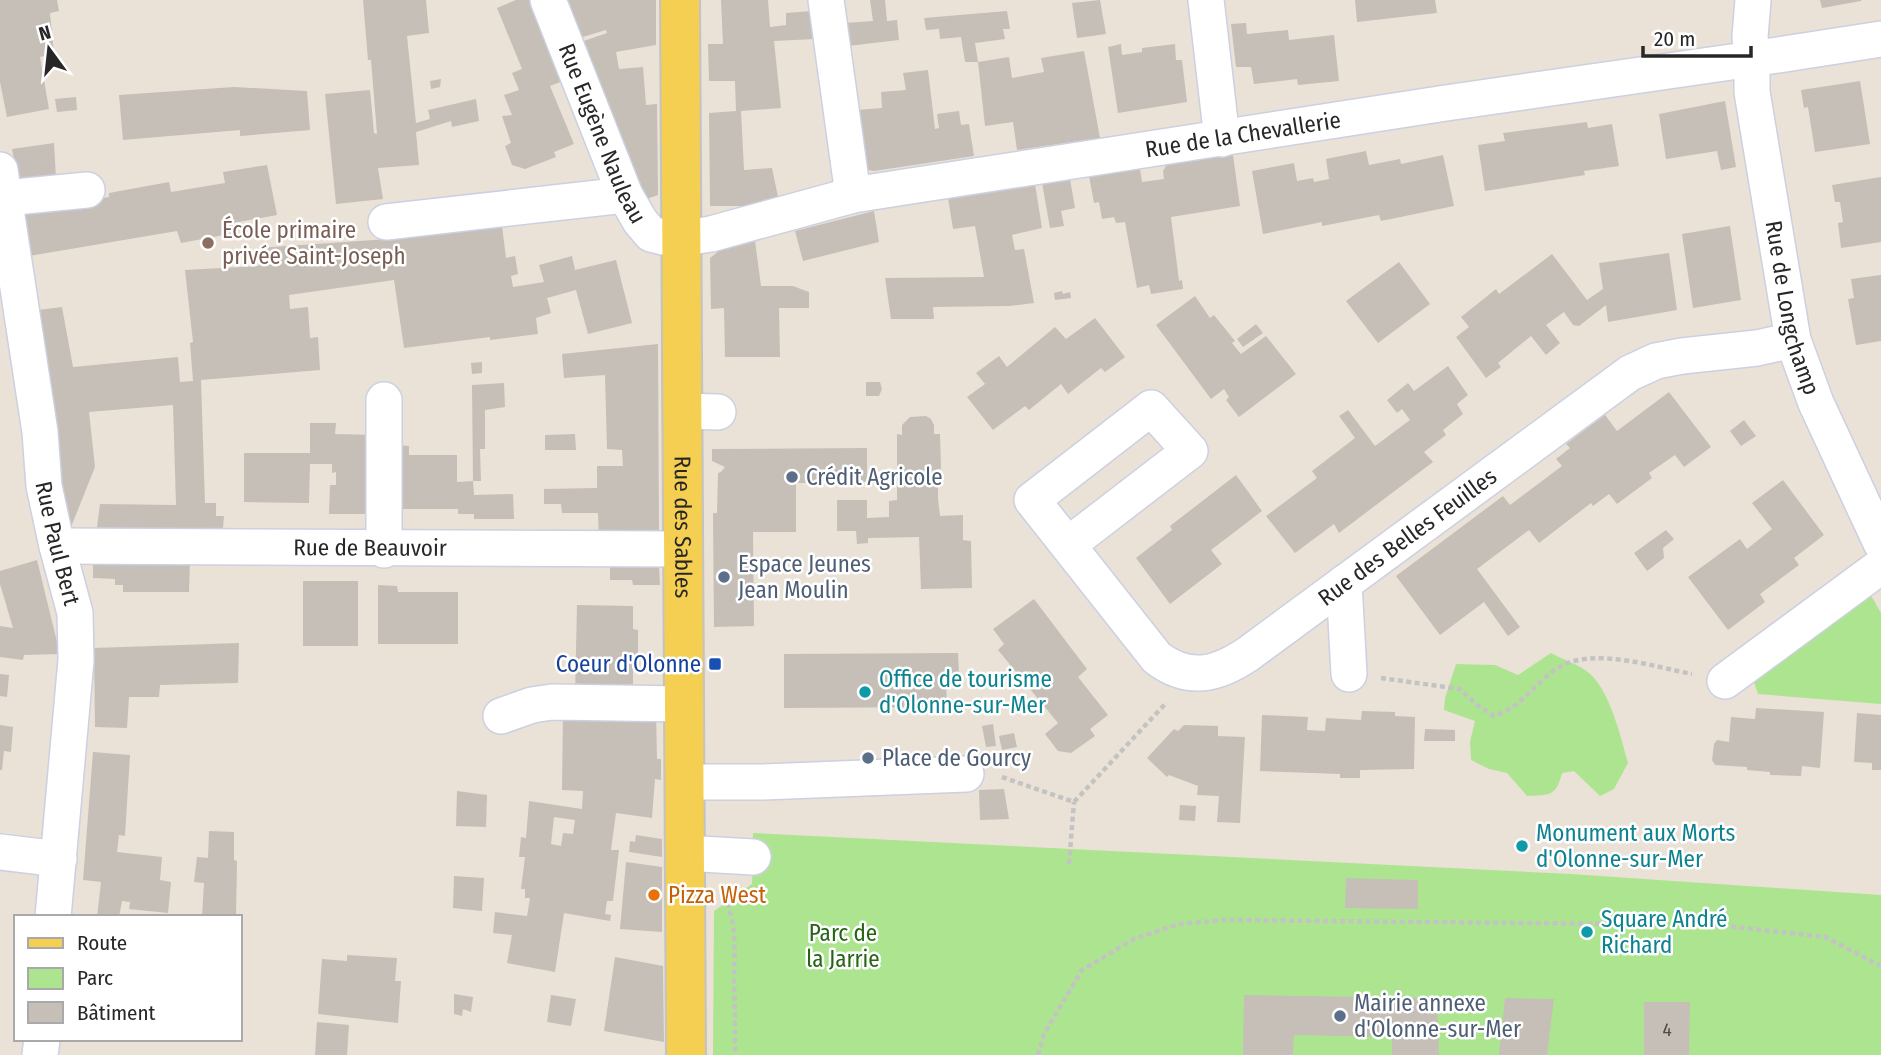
<svg xmlns="http://www.w3.org/2000/svg" width="1881" height="1055" font-family="'Fira Sans Condensed',sans-serif">
<rect width="100%" height="100%" fill="#eae2d7"/>
<path fill="#ade490" d="M1869,592L1881,613V704L1758,694L1754,682Z
M1551,653C1562,659 1575,663 1585,670C1609,685 1621,738 1628,763L1614,789L1600,796L1574,771L1562,773C1556,797 1549,795 1527,796L1507,773L1489,769L1471,760L1470,742L1475,721L1444,710L1445,698L1456,664L1495,665L1518,675Z
M753,833L1571,874L1881,895V1055H713L714,911L752,884Z"/>
<path fill="#c5bfb7" fill-rule="evenodd" d="M0,0H57L59,11L50,13L54,54L40,57L49,109L7,117L0,82Z
M363,0H426L429,33L407,36L416,123L430,119L428,110L476,99L479,121L452,127L451,121L416,132L419,165L378,168L383,199L336,204L325,94L370,90L374,133L377,134L371,60H368Z
M516,0H529L563,81L550,86L574,144L554,152L556,157L525,169L512,165L505,146L511,143L502,116L512,115L504,95L519,90L512,73L522,69L497,8Z
M561,0H656V45L616,52L619,69L643,67L646,105L657,104L658,195L647,199L603,106L578,43L607,33L606,30L576,39Z
M721,0H768L770,27L786,25V13L813,11L815,39L774,41L781,108L741,111L744,170L772,168L778,197L747,206H710L709,113L736,111L735,81H709L708,44H723Z
M870,0H885L887,21L897,20L899,40L848,46L845,23L873,21Z
M1100,0L1106,34L1077,38L1072,3Z
M1355,0H1435L1437,13L1357,22Z
M1820,0H1861V1L1822,8Z
M1007,11L1010,29H1003L1005,39L975,43L978,62H965L961,37L940,39L939,29L926,30L924,18Z
M1246,23L1247,34L1288,30L1289,40L1334,35L1339,81L1298,85L1297,79L1254,84L1251,67H1236L1231,24Z
M1121,44L1122,55L1142,52V48L1175,44L1176,60H1182L1187,102L1118,113L1108,47Z
M1084,51L1100,138L1017,150L1013,122L985,126L978,62L1009,57L1012,78L1044,72L1041,58Z
M928,70L935,129L939,128L937,114L959,111L961,125L969,124L974,156L874,171L868,170L864,157L857,110L882,108L881,92L906,90L903,73Z
M441,79L440,87L431,89L430,81Z
M1860,81L1870,144L1815,152L1808,107L1804,108L1801,90Z
M234,87L307,91L310,130L240,136V130L123,140L119,95Z
M76,97L77,110L57,112L55,99Z
M1725,101L1736,167L1721,170L1717,151L1666,159L1659,114Z
M1587,122L1588,128L1612,124L1619,166L1584,171L1585,175L1485,191L1478,145L1505,141L1503,133Z
M54,143L56,178L18,180L12,149Z
M1366,151L1369,165L1400,159L1401,164L1443,155L1454,206L1381,221L1379,215L1322,226V222L1263,234L1252,171L1294,163L1297,181L1313,178L1314,182L1329,179L1326,159Z
M1233,155L1240,206L1171,217L1179,281L1182,280L1183,289L1151,294L1149,285L1137,288L1125,222L1116,223L1114,217L1102,219L1099,202L1094,203L1089,176L1140,169L1142,182L1164,179L1163,171L1167,164Z
M267,165L277,215L233,223L235,233L181,243L177,231L29,256L21,212L109,197V193L169,182L171,192L225,183L223,172Z
M1881,177V242L1841,248L1838,223L1843,222L1840,202H1835L1832,185Z
M1070,179L1075,208L1061,211L1064,226L1050,228L1042,183Z
M1035,184L1042,228L1012,235L1015,250L1024,249L1034,303L1009,306L933,307L934,319H891L885,278L984,277L975,226L953,229L948,198Z
M874,211L879,242L803,261L795,231Z
M502,226L506,258L515,256L518,274L511,276L513,287L544,282L539,265L572,256L575,270L616,260L632,323L588,334L576,290L547,298L551,313L536,318L538,334L490,340V337L404,348L394,280L289,295L290,309L308,307L310,338L318,337L320,370L201,380L205,503H216V516H224L223,528H230V539L96,535L100,504L176,505L173,405L89,412L95,467L71,527L59,524L38,310L62,307L73,367L178,357L180,382L193,381L190,343L193,342L185,270L259,266L258,248L388,239Z
M1730,226L1741,300L1693,308L1682,234Z
M755,241L761,286H793L809,292V308H779L780,357H725L724,308L711,309L710,258L720,250Z
M1669,253L1677,310L1608,322L1606,305L1579,326L1573,325L1564,312L1546,325L1560,343L1546,355L1531,336L1498,363L1501,367L1486,378L1456,337L1469,327L1461,317L1496,289L1499,294L1552,254L1587,300L1603,289L1599,263Z
M1399,262L1430,304L1378,343L1346,301Z
M1881,275V341L1856,345L1848,299L1854,298L1851,279Z
M1062,291L1063,294L1070,292L1071,298L1055,300L1054,293Z
M1195,296L1210,318L1214,315L1235,341L1232,343L1241,354L1266,336L1296,374L1239,417L1226,400L1229,397L1224,389L1211,399L1156,325Z
M1095,318L1125,357L1105,372L1101,368L1068,394L1061,384L1029,410L1025,406L993,430L967,397L985,384L976,373L999,356L1007,367L1055,327L1066,339Z
M1256,324L1263,333L1243,347L1237,339Z
M658,344L659,539L599,540L598,513H562L561,504H544V489L597,488V466H623L622,450L607,449L605,375L564,378L562,354Z
M482,362V373L472,374L471,363Z
M1448,366L1468,395L1457,404L1463,414L1443,430L1446,435L1424,452L1433,462L1339,533L1334,524L1295,553L1266,516L1317,478L1312,471L1355,438L1339,416L1348,410L1375,446L1410,420L1402,409L1397,413L1387,400L1408,383L1414,391Z
M866,382H880L882,389L879,396H866Z
M504,383L505,407L485,410V449H480L481,481H473L474,495L513,494L514,519H474V514H458V509H392L393,445L409,446V455H457V482L473,481L472,385Z
M1669,392L1711,447L1684,467L1675,455L1649,473L1652,478L1617,504L1609,494L1593,506L1591,503L1539,543L1529,530L1477,569L1520,627L1508,636L1484,602L1440,635L1396,576L1503,496L1510,505L1562,466L1556,459L1570,448L1566,444L1605,415L1617,431Z
M926,416L931,419L934,425V434H940L941,469H938V498L940,516L963,515V540L971,541L972,588L921,589L919,537L868,538V543L857,544L856,531H837V500H867V518L889,517V501L897,500V434L902,435V425L910,417Z
M1744,420L1756,436L1741,446L1730,431Z
M310,423H336L335,434L374,435V514H329L330,485H336V472L332,473V464H310L309,503L244,502V453H310Z
M575,434L576,450H545V435Z
M867,448V482L796,483V532H753L754,626L714,627L713,513H717L718,473L721,472L725,467L712,461V449Z
M1236,475L1262,511L1211,550L1222,564L1170,604L1136,558L1172,530L1170,526Z
M1783,480L1824,535L1794,558L1799,565L1760,594L1765,602L1728,630L1688,577L1740,539L1747,549L1772,529L1752,503Z
M1666,530L1674,539L1663,548L1664,558L1647,571L1634,553Z
M93,559L190,561L189,592H123V585H115V579L93,578Z
M37,560L60,654L24,655L23,660L0,657V626L13,628L0,584V571Z
M610,564H659L660,585H633L632,580H610Z
M303,581H358V646H303Z
M378,585L397,586L398,592H458V644H378Z
M1034,599L1087,669L1078,677L1108,715L1090,729L1095,736L1071,753L1058,751L1045,734L1058,723L998,650L1004,644L993,629Z
M577,605L633,606V629L638,630V662L633,661V695L575,694Z
M239,643L238,683L160,685L159,697H129L127,728L95,727L94,648Z
M958,653L959,676L946,677L947,707L784,708V654Z
M0,674L9,675L7,697L0,696Z
M1756,708L1824,712L1820,768L1802,766L1801,776L1770,775V772L1747,770V767L1715,765L1712,760L1714,744L1717,740L1729,742L1731,717L1755,719Z
M563,711H656L657,759H661V780L655,779L652,818L616,813L611,850H619L613,901H607L605,914L611,915L610,921L564,913L555,972L507,963L512,935L493,933L495,912L527,916L530,898H525V889H521L525,857H519L521,837L526,838L529,801L582,809L583,791L562,790ZM554,817L575,820L573,834L563,833L561,846L551,844Z
M1362,711L1395,712V716L1415,717L1414,769L1360,770V778H1340V774L1260,771L1262,715L1308,717L1307,730L1325,731L1326,718L1361,720Z
M1857,713L1881,715V770H1872V763L1854,762Z
M993,724L996,746L986,747L982,726Z
M0,725L13,727L11,752L4,751L2,770H0Z
M1184,725L1218,726V736L1245,737L1240,823L1217,822L1219,796L1197,795L1198,786L1169,775L1167,777L1147,758L1174,729L1178,731Z
M1425,729L1455,730V741H1424Z
M1014,733L1017,747L1002,750L999,736Z
M93,752L130,755L125,836L119,835L117,852L162,857L160,880L171,882L168,913L129,909L130,902L122,901L119,917H97L101,882L83,880Z
M1004,789L1009,819L980,820L979,790Z
M457,791L487,795L486,827L456,826Z
M1180,805L1196,806L1195,821L1179,820Z
M209,831L234,832V860L237,861L236,917H202L204,883L194,882L197,857L208,858Z
M636,835L662,839V857L629,852L630,841L635,842Z
M626,862L662,867V932L620,929Z
M454,876L484,878L482,911L453,908Z
M1346,878L1418,880V909L1345,908Z
M347,955L397,958L395,981H401L398,1023L318,1014L322,959L347,961Z
M615,957L663,966L664,1042L604,1031Z
M454,994L473,997L471,1012L463,1009L462,1016L454,1014Z
M551,995L576,999L571,1026L547,1022Z
M1244,995L1437,998L1439,1055H1392V1037L1294,1035L1293,1055H1243Z
M1505,998L1554,999L1547,1055H1499Z
M1644,1002H1690L1689,1055H1644Z
M317,1022L349,1025L347,1055H315Z"/>
<g fill="none" stroke-linecap="round" stroke-linejoin="round">
<defs>
<g id="minor">
<path id="s1" d="M548,0L625,195L640,221L651,234L663,237L698,236L711,234L853,195L1446,103L1752,59L1750,37L1753,0"/>
<path d="M826,0L853,195"/>
<path d="M1206,0L1222,139"/>
<path id="s2" d="M1881,39L1752,59V92L1793,340L1816,403L1881,543"/>
<path id="s3" d="M0,170L40,432L44,486L57,546L75,613L76,660L53,917"/>
<path d="M5,198L87,190"/>
<path d="M386,222L625,195"/>
<path d="M384,400V550"/>
<path d="M682,411L718,412"/>
<path id="s4" d="M1069,544L1190,451L1151,408L1032,500L1157,658C1189,682 1217,675 1248,654L1630,373L1656,361L1682,356L1757,348L1793,340"/>
<path id="s5" d="M57,546L684,549"/>
<path d="M1344,583L1349,674"/>
<path d="M1725,681L1881,566"/>
<path d="M501,716L532,705L552,702L684,704"/>
<path d="M684,782H763L966,774"/>
<path d="M0,852L59,859"/>
<path d="M684,853L753,857"/>
<path d="M40,1055L42,1039"/>
</g>
<g id="major">
<path id="s6" d="M680,0L686,1055"/>
</g>
</defs>
<use href="#minor" stroke="#ccd0e1" stroke-width="38"/>
<use href="#major" stroke="#c3c3c3" stroke-width="42"/>
<path stroke="#c3c3c3" stroke-width="4.5" stroke-dasharray="5 3.5" stroke-linecap="butt" d="M1381,678L1460,689L1477,705L1494,716C1524,706 1534,683 1558,668C1592,646 1655,667 1692,674
M1002,777L1074,802L1166,703
M1069,864L1074,802
M724,895C738,926 734,950 734,982C735,1007 735,1031 735,1055
M1038,1055L1044,1034L1082,970L1134,939L1179,924L1225,920L1718,925L1825,937L1881,966"/>
<use href="#minor" stroke="#fff" stroke-width="35"/>
<use href="#major" stroke="#f5cf51" stroke-width="38"/>
</g>
<circle fill="#8d6e63" stroke="#fff" stroke-width="2.5" cx="208" cy="243" r="7"/>
<g fill="#5c6f8a" stroke="#fff" stroke-width="2.5">
<circle cx="792" cy="477" r="7"/>
<circle cx="724" cy="577" r="7"/>
<circle cx="868" cy="758" r="7"/>
<circle cx="1340" cy="1016" r="7"/>
</g>
<rect fill="#1a4fb4" stroke="#fff" stroke-width="2.5" x="708" y="657" width="14" height="14" rx="3.5"/>
<g fill="#0f9aa8" stroke="#fff" stroke-width="2.5">
<circle cx="865" cy="692" r="7"/>
<circle cx="1522" cy="846" r="7"/>
<circle cx="1587" cy="932" r="7"/>
</g>
<circle fill="#e8710a" stroke="#fff" stroke-width="2.5" cx="654" cy="895" r="7"/>
<g text-anchor="middle" stroke-width="5" stroke-linejoin="round" paint-order="stroke">
<g font-size="19" fill="#4e4d4b">
<text x="1667" y="1036">4</text>
</g>
<g font-size="23" fill="#272727" stroke="#fff">
<text dy="8" stroke="none"><textPath href="#s1" startOffset="144">Rue Eugène Nauleau</textPath></text>
<text dy="8" stroke="none"><textPath href="#s1" startOffset="859">Rue de la Chevallerie</textPath></text>
<text dy="8" stroke="none"><textPath href="#s2" startOffset="383">Rue de Longchamp</textPath></text>
<text dy="8" stroke="none"><textPath href="#s6" startOffset="527">Rue des Sables</textPath></text>
<text dy="8" stroke="none"><textPath href="#s4" startOffset="859">Rue des Belles Feuilles</textPath></text>
<text dy="8" stroke="none"><textPath href="#s3" startOffset="378">Rue Paul Bert</textPath></text>
<text dy="8" stroke="none"><textPath href="#s5" startOffset="313">Rue de Beauvoir</textPath></text>
</g>
<g font-size="23" fill="#785e54" stroke="#fff" text-anchor="start">
<text x="222" y="238">École primaire<tspan x="222" dy="26">privée Saint-Joseph</tspan></text>
</g>
<g font-size="23" fill="#4e5e75" stroke="#fff" text-anchor="start">
<text x="806" y="485">Crédit Agricole</text>
<text x="738" y="572">Espace Jeunes<tspan x="738" dy="26">Jean Moulin</tspan></text>
<text x="882" y="766">Place de Gourcy</text>
<text x="1354" y="1011">Mairie annexe<tspan x="1354" dy="26">d'Olonne-sur-Mer</tspan></text>
</g>
<g font-size="23" fill="#164399" stroke="#fff" text-anchor="end">
<text x="701" y="672">Coeur d'Olonne</text>
</g>
<g font-size="23" fill="#0d838f" stroke="#fff" text-anchor="start">
<text x="879" y="687">Office de tourisme<tspan x="879" dy="26">d'Olonne-sur-Mer</tspan></text>
<text x="1536" y="841">Monument aux Morts<tspan x="1536" dy="26">d'Olonne-sur-Mer</tspan></text>
<text x="1601" y="927">Square André<tspan x="1601" dy="26">Richard</tspan></text>
</g>
<g font-size="23" fill="#c56008" stroke="#fff" text-anchor="start">
<text x="668" y="903">Pizza West</text>
</g>
<g font-size="23" fill="#266416" stroke="#fff">
<text x="843" y="941">Parc de<tspan x="843" dy="26">la Jarrie</tspan></text>
</g>
</g>
<rect x="14" y="915" width="228" height="126" fill="#ffffff" stroke="#a9a9a9" stroke-width="2"/>
<rect x="28" y="938" width="35" height="10" fill="#f5cf51" stroke="#a9a9a9" stroke-width="2"/>
<text x="77" y="950" font-size="21" fill="#272727">Route</text>
<rect x="28" y="968" width="35" height="21" fill="#ade490" stroke="#a9a9a9" stroke-width="2"/>
<text x="77" y="985" font-size="21" fill="#272727">Parc</text>
<rect x="28" y="1002" width="35" height="21" fill="#c5bfb7" stroke="#a9a9a9" stroke-width="2"/>
<text x="77" y="1020" font-size="21" fill="#272727">Bâtiment</text>
<g transform="translate(49 49) rotate(345)" stroke="#ffffff" stroke-width="5" paint-order="stroke">
<path d="M0-5L12 26L0 18L-12 26Z" fill="#272727"/>
<text y="-10" font-size="19" font-weight="bold" text-anchor="middle" fill="#272727">N</text>
</g>
<path d="M1643 46v10h108v-10" fill="none" stroke="#272727" stroke-width="3.5"/>
<text x="1654" y="46" font-size="21" fill="#272727" stroke="#ffffff" stroke-width="5" paint-order="stroke">20 m</text>
</svg>
